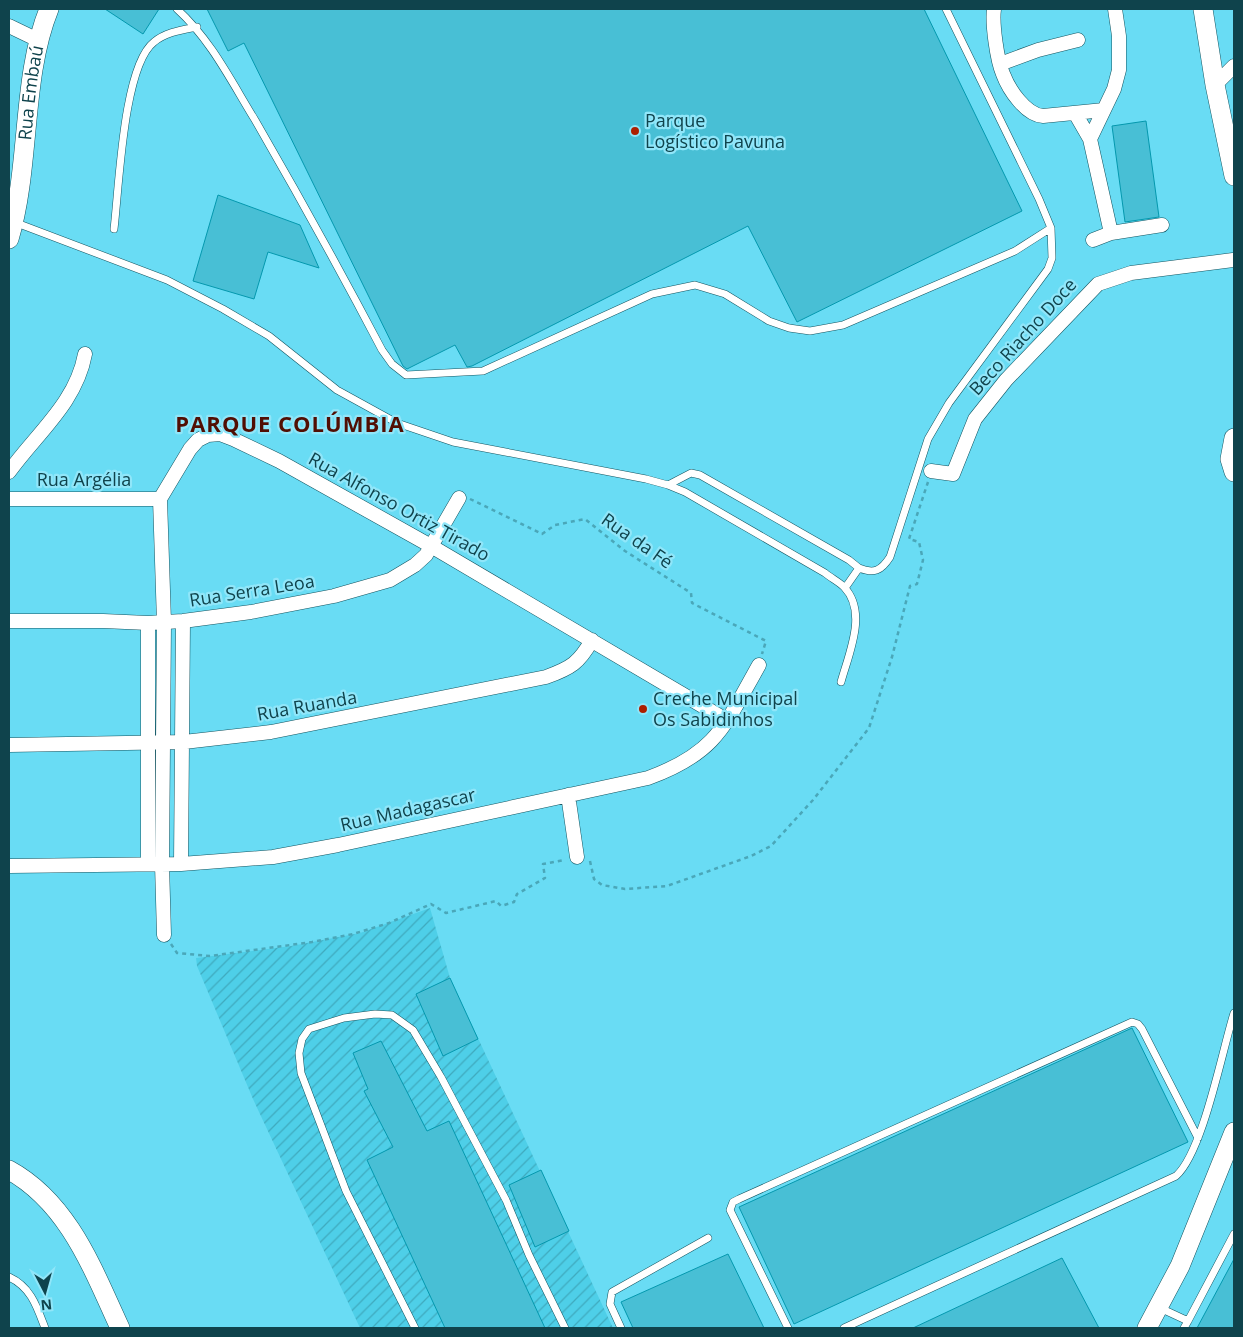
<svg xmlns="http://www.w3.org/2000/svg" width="1243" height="1337" font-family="'Open Sans',sans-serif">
<defs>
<pattern id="industrial-furrows" width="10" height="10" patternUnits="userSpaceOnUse" patternTransform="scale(1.25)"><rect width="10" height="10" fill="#4ecfe8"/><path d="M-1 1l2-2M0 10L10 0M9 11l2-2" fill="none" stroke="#3faabe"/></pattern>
</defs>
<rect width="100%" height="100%" fill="#69dcf4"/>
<path fill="url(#industrial-furrows)" d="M430,908L450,978L613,1328H360L253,1099L197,966L196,958L291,946L360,933Z"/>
<path fill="#48bfd5" stroke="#0498ae" d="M105,9H159L143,34Z
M207,9H924L1022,211L797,322L748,226L472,366L467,367L455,345L407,369L403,366L244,43L228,51Z
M1146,121L1159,217L1125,222L1112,126Z
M218,195L300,225L319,268L268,252L254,299L193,281Z
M450,978L478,1039L443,1056L416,994Z
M1132,1028L1188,1142L794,1324L739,1207Z
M381,1041L427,1131L449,1121L545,1328H445L367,1160L393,1147L364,1091L368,1089L353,1053Z
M541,1170L569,1231L535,1247L509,1185Z
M728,1254L764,1328H633L621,1302Z
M1062,1258L1099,1328H913Z
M1234,1259V1328H1197Z"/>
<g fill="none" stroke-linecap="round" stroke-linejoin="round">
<defs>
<path id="lane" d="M177,9C211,40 231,81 255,120C299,196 341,272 382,350L392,364L406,375L483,371L652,294L695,285L725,294L769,321L789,328L810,331L843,325L1015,251L1051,228L1039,199L946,9
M14,222L167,280L223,309L269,336L337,390L397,423L453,442L646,479L668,485L685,492L825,573C831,578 839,582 844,587C868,612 849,653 841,682
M114,229C119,189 123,66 154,42C166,32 182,30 197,27
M668,485L691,473L700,475L849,560L859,568L845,588
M859,568C874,574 881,571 890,557L928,439L949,403L1048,269L1052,258L1051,228
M9,1277C31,1287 37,1307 45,1328
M1160,1308L1188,1321L1234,1234
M415,1328L346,1191L301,1073L299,1053L302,1039L309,1029L344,1018L375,1014L392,1015L413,1030L441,1077L506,1200L529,1255L565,1328
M621,1328L610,1304L612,1292L708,1238
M788,1328L730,1210L733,1202L739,1199L1132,1022L1138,1024L1142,1029L1198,1138
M844,1328L1176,1176C1203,1152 1222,1051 1234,1013
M1184,1328L1188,1321"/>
<path id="street" d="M994,9C992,24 997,60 1003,74C1009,90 1026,115 1043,116L1104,110
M9,26L38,40
M1000,64L1038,50L1078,40
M1215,85L1234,66
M1075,113L1090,139
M1111,233L1090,139L1114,89L1119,70V36L1115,9
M1093,240L1111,233L1162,225
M931,471L953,474L975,419L1006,380L1098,284L1131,273L1233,260
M9,472C37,433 76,403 85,354
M9,499H160
M9,621H103L148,623L183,621L251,612L334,596L390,580L415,565L426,555L459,498
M148,623V864
M9,745L184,742L271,732L546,677C571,668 579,663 592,640
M575,794L568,795L577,857
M181,864L183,621
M9,866L181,864L273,857L338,845L648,778C717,753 725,725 759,665
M164,935L162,864L164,622L160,499L190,449L198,440L208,435L220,434L233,439L279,461L431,546L728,721"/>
<g id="secondary">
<path d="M1203,9L1215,85L1234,176"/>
<path id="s1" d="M9,239C31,165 21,78 49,9"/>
<path d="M1234,438L1230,459L1234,472"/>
<path d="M9,1170C69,1203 93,1270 120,1328"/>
<path d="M1147,1328L1180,1266L1234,1132"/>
</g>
</defs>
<use href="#lane" stroke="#135460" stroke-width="8"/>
<use href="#street" stroke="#135460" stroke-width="15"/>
<use href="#secondary" stroke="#135460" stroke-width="20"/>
<path stroke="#4aa7b9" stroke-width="2.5" stroke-dasharray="4 4" stroke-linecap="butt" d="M470,499L542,534L555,525L585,519L625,551L691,593L692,603L766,641L762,654
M590,861L594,879L602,885L625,889L667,886L751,856L771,846L813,800L869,728L892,657L910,586L917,584L923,560L919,542L909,539L928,482
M171,944L177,953L210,956L312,942L353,934L389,923L431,904L446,913L496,901L501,906L514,902L517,894L545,878L543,864L564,860"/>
<use href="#lane" stroke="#fff" stroke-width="7"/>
<use href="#street" stroke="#fff" stroke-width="14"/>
<use href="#secondary" stroke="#fff" stroke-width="19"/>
</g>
<g fill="#ac1f00" stroke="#90e6f9" stroke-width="2">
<circle cx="635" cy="131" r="5"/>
<circle cx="643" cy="709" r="5"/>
</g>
<g text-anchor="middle" stroke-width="4.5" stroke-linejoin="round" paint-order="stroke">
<g font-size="18" fill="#0f434c" stroke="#90e6f9">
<text dy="6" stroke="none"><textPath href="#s1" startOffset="148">Rua Embaú</textPath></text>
<text transform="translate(1023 337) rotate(-48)" y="6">Beco Riacho Doce</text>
<text x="84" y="486">Rua Argélia</text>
<text transform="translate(399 507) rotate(29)" y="6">Rua Alfonso Ortiz Tirado</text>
<text transform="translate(637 541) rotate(35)" y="6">Rua da Fé</text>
<text transform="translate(252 591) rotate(-9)" y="6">Rua Serra Leoa</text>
<text transform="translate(307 706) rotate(-10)" y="6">Rua Ruanda</text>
<text transform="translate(408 810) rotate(-13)" y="6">Rua Madagascar</text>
</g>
<g font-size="18" fill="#0f434c" stroke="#90e6f9" text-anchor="start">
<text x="645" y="127">Parque<tspan x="645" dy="21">Logístico Pavuna</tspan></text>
<text x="653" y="705">Creche Municipal<tspan x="653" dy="21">Os Sabidinhos</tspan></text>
</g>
<g font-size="22" font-weight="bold" letter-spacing="1" fill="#510e03" stroke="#90e6f9">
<text x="290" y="432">PARQUE COLÚMBIA</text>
</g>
</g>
<rect width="1243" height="1337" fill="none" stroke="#0f434c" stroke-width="20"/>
<g transform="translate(45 1292) rotate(174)" stroke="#90e6f9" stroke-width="4" paint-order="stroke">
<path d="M0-4L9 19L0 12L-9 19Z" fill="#0f434c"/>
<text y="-8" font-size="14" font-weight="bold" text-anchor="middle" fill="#0f434c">N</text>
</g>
</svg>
